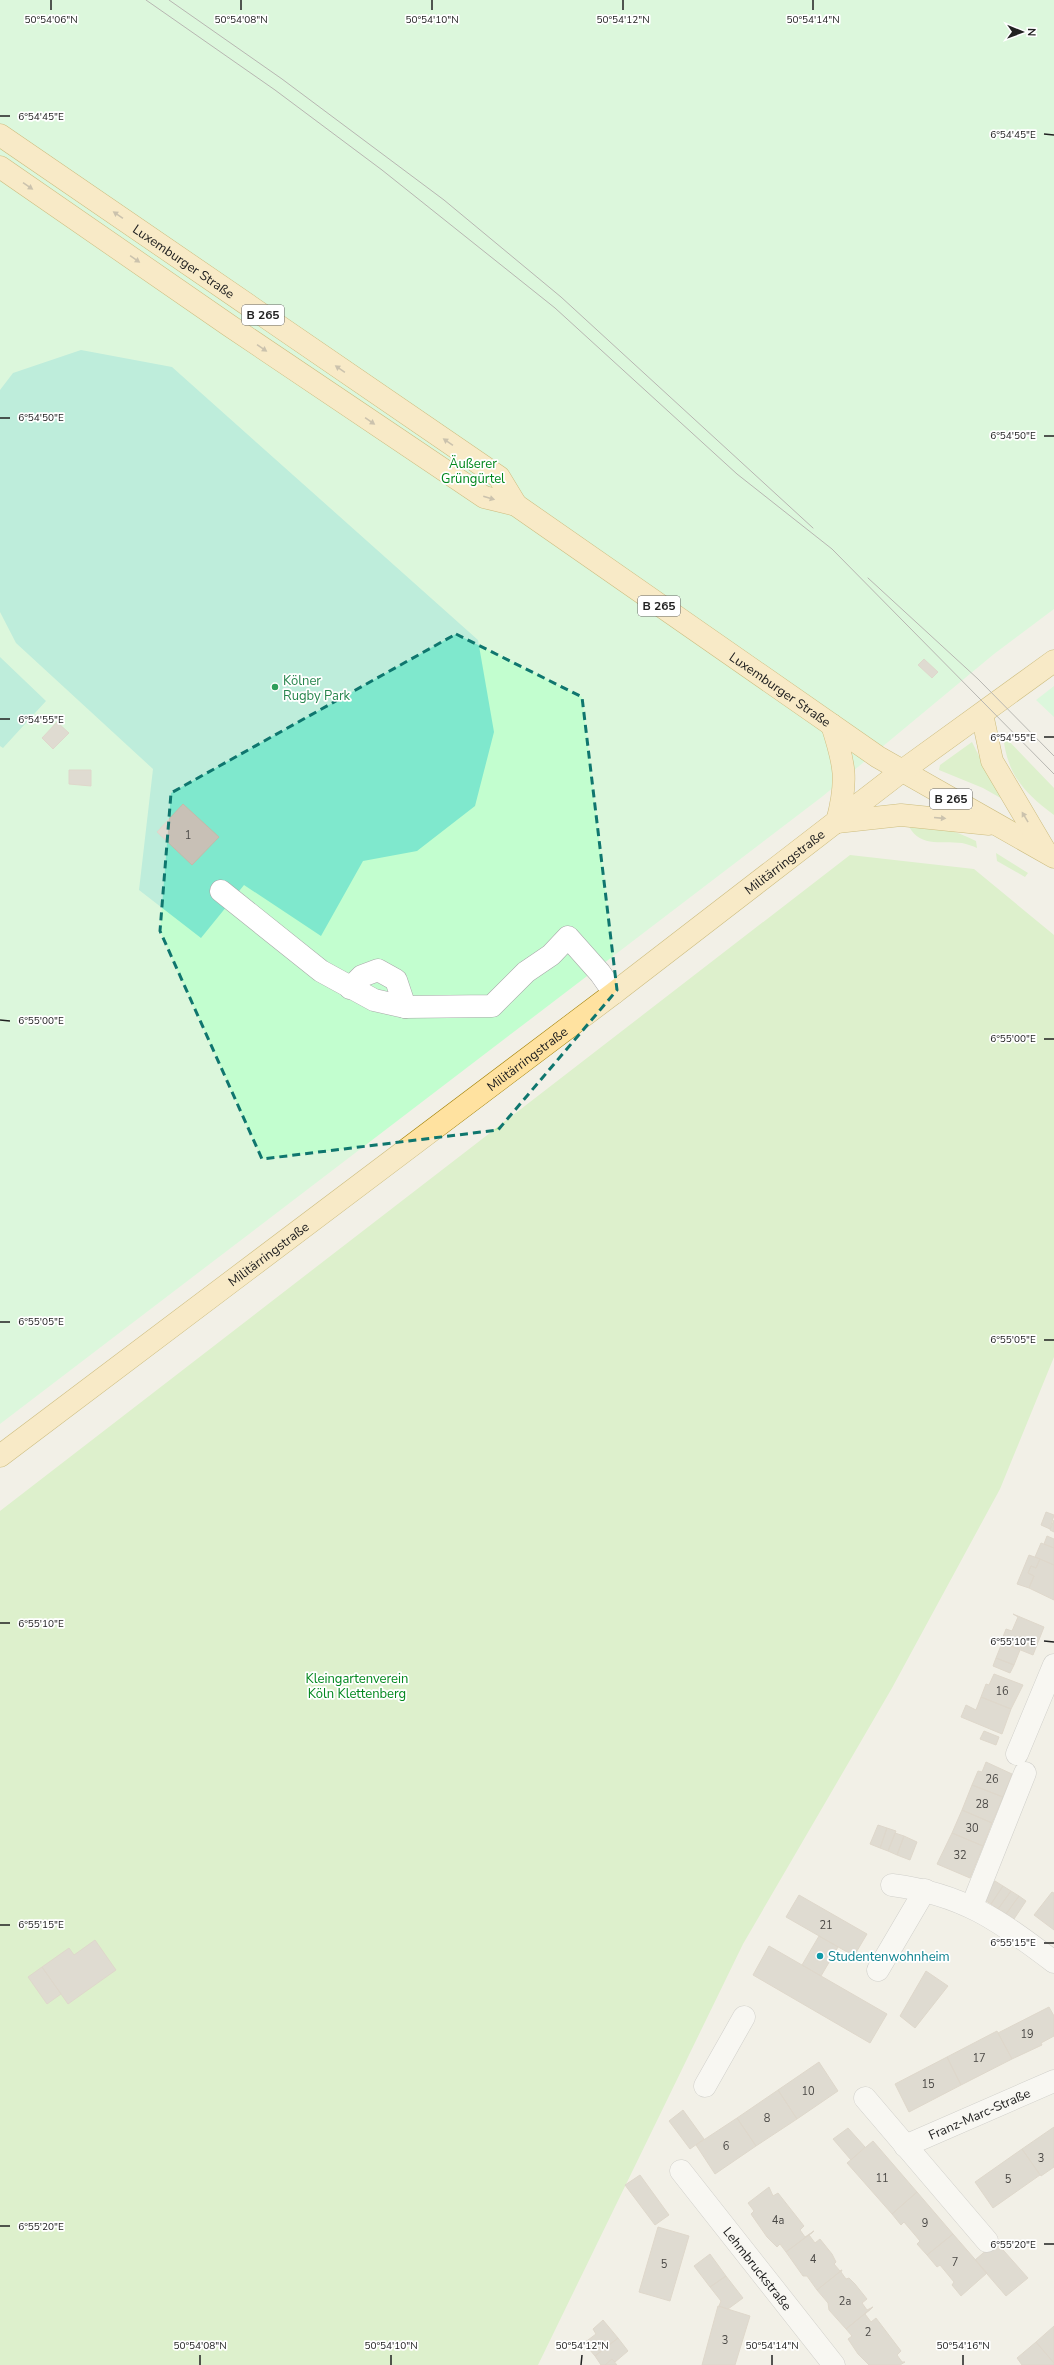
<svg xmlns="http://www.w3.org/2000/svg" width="1054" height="2365" font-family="'Nunito Sans',sans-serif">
<rect width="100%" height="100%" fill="#f2f0e7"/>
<path fill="#c3f0aa" d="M1003,735L1054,788V815C1023,792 1007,774 1003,735Z
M972,742L986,770L1013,805L983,788L939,770L940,765Z
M907,822C932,826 953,829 976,841L977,848C973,846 967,844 962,843C940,841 917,848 907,822Z
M996,853L1028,873L1025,877L997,861Z
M850,855L974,869L1054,935V1357L1000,1489L892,1688L743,1944L538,2365H0V1511Z"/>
<path fill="#c2fecf" d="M0,0H1054V609L994,654L823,796L0,1424Z
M1054,686V717L1036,700Z"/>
<path fill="#7fe8cd" d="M81,350L172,367L478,640L494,732L475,806L417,851L363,861L321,936L244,885L201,938L139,890L153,769L16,643L0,612V390L13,373Z
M0,657L46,701L3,748L0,746Z"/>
<path fill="#c8c0b6" stroke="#c6b9a8" d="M924,659L938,672L932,678L918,665Z
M57,722L69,733L53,749L42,738Z
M69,770H91V786L69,784Z
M183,804L219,837L192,865L157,832Z
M1046,1512L1054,1515L1050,1529L1041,1525Z
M1054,1520V1532L1050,1530Z
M1047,1536L1054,1539V1548L1044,1544Z
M1041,1543L1054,1548V1565L1035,1557Z
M1029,1555L1040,1559L1036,1568L1031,1566L1028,1573L1034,1576L1029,1588L1017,1584Z
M1040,1559L1054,1565V1600L1029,1588L1034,1576L1028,1573L1031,1566L1036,1568Z
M1013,1614L1044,1627L1033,1655L1001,1642L1006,1629L1012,1631L1018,1617Z
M1002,1643L1020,1650L1014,1665L996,1658Z
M996,1658L1014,1665L1010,1673L993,1666Z
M994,1674L1023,1685L1011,1709L981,1697L986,1684L989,1685Z
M981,1697L1011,1709L1002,1734L961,1717L966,1705L976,1710Z
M984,1731L999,1737L996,1745L980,1739Z
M986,1762L1012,1774L1003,1797L972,1785L978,1771L982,1772Z
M972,1785L1003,1797L992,1823L962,1810Z
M962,1810L992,1823L983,1846L952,1833Z
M878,1825L887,1828L880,1848L870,1844Z
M887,1828L896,1831L888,1851L880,1848Z
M895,1833L904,1836L897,1855L888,1851Z
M952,1833L983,1846L970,1878L937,1864Z
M904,1836L917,1842L910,1860L897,1855Z
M995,1881L1003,1886L991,1904L983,1899Z
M1003,1886L1011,1891L998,1909L991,1904Z
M1011,1891L1019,1896L1006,1914L998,1909Z
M1052,1892L1054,1893V1930L1034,1915Z
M799,1895L867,1934L854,1956L786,1917Z
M1019,1896L1026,1901L1014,1919L1006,1914Z
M819,1936L838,1947L821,1976L802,1965Z
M95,1940L116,1970L68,2004L42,1967L69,1948L74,1955Z
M769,1946L887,2014L870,2043L753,1975Z
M42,1967L61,1994L47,2004L28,1977Z
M926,1971L948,1986L915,2028L900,2016Z
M1049,2007L1054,2016V2036L1041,2043L1042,2045L1012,2059L998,2033Z
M997,2031L1012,2059L961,2085L947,2057Z
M947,2057L961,2085L909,2112L895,2084Z
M819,2062L838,2091L797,2119L778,2090Z
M778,2090L797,2119L756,2146L737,2118Z
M683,2110L704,2139L690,2149L669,2121Z
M737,2118L756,2146L715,2174L696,2145Z
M1054,2127V2167L1041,2176L1022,2149Z
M848,2128L865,2147L851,2160L833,2139Z
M873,2141L917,2192L892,2214L847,2163Z
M1022,2149L1040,2175L993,2208L975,2182Z
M640,2175L669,2215L655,2225L625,2185Z
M769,2187L773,2196L778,2193L804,2226L800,2230L805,2237L814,2231L786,2252L780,2244L777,2247L767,2237L751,2214L754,2211L748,2203Z
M917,2192L953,2234L927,2255L917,2244L920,2241L904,2222L901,2225L892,2214Z
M658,2227L689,2236L670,2301L639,2292Z
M814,2231L809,2235L815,2243L820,2239L832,2254L836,2262L834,2264L840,2271L842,2270L817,2290L807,2276H803L786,2252Z
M953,2234L987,2273L961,2296L952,2285L954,2282L940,2265L937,2267L927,2255Z
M996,2242L1028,2278L1006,2296L975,2260Z
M710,2254L726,2276L710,2287L694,2266Z
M842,2270L841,2272L846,2279L849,2278L855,2284L867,2299L862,2303L867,2310L873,2307L846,2329L829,2310L828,2303L817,2290Z
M726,2276L743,2298L728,2309L719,2306L721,2301L710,2287Z
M718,2306L750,2316L735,2365H702Z
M873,2307L865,2314L871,2322L876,2318L901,2351L897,2355L902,2362H905L900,2365H869L858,2354L848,2339L852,2336L846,2329Z
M603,2320L618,2338L595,2356L584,2343L596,2334L593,2329Z
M1054,2326V2363L1036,2342Z
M618,2338L628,2351L615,2362L612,2359L605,2365H601L595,2356Z
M1036,2342L1054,2363V2365H1022L1017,2358Z
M612,2359L617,2365H605Z"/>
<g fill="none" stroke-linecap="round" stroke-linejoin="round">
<defs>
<g id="minor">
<path d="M221,891L321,971L374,1000L405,1007L492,1006L526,972L551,955L568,937L600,973L614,993"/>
<path d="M350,988L362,976L378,970L396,980L405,1007"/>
<path d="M1017,1754L1054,1665"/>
<path d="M892,1885C962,1894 999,1920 1054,1962"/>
<path d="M972,1906L1025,1773"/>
<path d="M878,1970L925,1890"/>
<path d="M705,2086L744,2017"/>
<path d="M865,2098L987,2241"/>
<path id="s1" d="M905,2146L1054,2081"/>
<path id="s2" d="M681,2171L834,2365"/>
</g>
<g id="major">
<path id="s3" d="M0,135L499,477L516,505"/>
<path id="s4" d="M0,167L230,326L484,497L516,505L878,757L1054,857"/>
<path d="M982,714L992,761L1044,849"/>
<path d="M832,725C845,765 848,780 837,822"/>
<path d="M837,822L901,815L989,824"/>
<path id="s5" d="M0,1456L614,993L902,771L1054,661"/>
</g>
</defs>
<use href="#minor" stroke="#a8a8a8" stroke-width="23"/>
<use href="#major" stroke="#9f7f00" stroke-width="23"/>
<use href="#minor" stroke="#fff" stroke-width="22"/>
<use href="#major" stroke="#ffe2a0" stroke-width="22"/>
<path stroke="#6f6f6f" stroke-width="1" d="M146,0L275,90L382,170L555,308L737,474L832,549L1054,774
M169,0L282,79L444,200L561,297L813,528
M868,578L978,679L1054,756"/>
</g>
<defs><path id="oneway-solid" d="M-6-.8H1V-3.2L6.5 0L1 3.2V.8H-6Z"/></defs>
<g fill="#9b8b67">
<use href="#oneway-solid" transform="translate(28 186) rotate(34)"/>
<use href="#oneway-solid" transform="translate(118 215) rotate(-146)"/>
<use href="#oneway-solid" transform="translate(135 259) rotate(35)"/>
<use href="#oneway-solid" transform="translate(262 348) rotate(34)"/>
<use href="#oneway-solid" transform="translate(340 369) rotate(-145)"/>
<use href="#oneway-solid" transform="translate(370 421) rotate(35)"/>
<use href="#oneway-solid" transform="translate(448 442) rotate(-146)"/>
<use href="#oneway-solid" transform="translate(489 498) rotate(16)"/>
<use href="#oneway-solid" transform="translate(1025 817) rotate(-121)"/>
<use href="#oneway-solid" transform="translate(940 818) rotate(5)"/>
</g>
<path d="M0 0H1054V2365H0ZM456,634L582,697L617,990L498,1130L262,1159L160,931L171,793Z" fill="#f2f0e7" fill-opacity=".55" fill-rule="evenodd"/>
<path fill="none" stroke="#0f766e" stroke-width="3" stroke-dasharray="8 5" stroke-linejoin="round" d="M456,634L582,697L617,990L498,1130L262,1159L160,931L171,793Z"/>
<path fill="none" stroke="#212121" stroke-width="1.5" d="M51,10V0M241,10V0M432,10V0M623,10V0M813,10V0M0,116H10M1044,134L1054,135M0,418H10M1044,436H1054M0,719H10M1044,737H1054M0,1020L10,1021M1044,1039H1054M0,1322H10M1044,1340H1054M0,1623H10M1044,1641L1054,1642M0,1925H10M1044,1943H1054M0,2226H10M1044,2244H1054M200,2365V2355M391,2365V2355M581,2365L582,2355M772,2365V2355M963,2365V2355"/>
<circle fill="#2e9e5b" stroke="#fff" stroke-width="1.5" cx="275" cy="687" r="4"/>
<circle fill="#0f9aa8" stroke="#fff" stroke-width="1.5" cx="820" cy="1956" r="4"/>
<g text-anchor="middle" stroke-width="3.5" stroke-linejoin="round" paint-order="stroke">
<g font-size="11" fill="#4b4946">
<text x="188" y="839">1</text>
<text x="1002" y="1695">16</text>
<text x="992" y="1783">26</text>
<text x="982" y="1808">28</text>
<text x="972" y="1832">30</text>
<text x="960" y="1859">32</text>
<text x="826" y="1929">21</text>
<text x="1027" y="2038">19</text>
<text x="979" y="2062">17</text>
<text x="928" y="2088">15</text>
<text x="808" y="2095">10</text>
<text x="767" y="2122">8</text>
<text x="726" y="2150">6</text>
<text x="1041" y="2162">3</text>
<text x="882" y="2182">11</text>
<text x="1008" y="2183">5</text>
<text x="778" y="2224">4a</text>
<text x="925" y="2227">9</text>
<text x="813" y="2263">4</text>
<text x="955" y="2266">7</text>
<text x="664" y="2268">5</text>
<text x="845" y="2305">2a</text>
<text x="868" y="2336">2</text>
<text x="725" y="2344">3</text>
</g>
<g fill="#fff" stroke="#646464" stroke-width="1">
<rect x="242" y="305" width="42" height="20" rx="3"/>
<rect x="638" y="596" width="42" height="20" rx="3"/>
<rect x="930" y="789" width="42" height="20" rx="3"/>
</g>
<g font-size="12" font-weight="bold" fill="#212121">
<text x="263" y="319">B 265</text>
<text x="659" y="610">B 265</text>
<text x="951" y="803">B 265</text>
</g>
<g font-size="13" fill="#212121" stroke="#fff">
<text dy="5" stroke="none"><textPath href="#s3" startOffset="223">Luxemburger Straße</textPath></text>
<text dy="5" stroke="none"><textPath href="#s4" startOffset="941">Luxemburger Straße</textPath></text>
<text dy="5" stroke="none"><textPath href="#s5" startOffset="984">Militärringstraße</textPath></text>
<text dy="5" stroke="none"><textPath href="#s5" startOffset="660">Militärringstraße</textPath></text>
<text dy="5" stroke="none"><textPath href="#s5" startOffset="336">Militärringstraße</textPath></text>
<text dy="5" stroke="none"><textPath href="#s1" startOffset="81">Franz-Marc-Straße</textPath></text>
<text dy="5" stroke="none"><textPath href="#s2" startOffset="124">Lehmbruckstraße</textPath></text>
</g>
<g font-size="13" fill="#02881e" stroke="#fff">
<text x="473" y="468">Äußerer<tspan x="473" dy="15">Grüngürtel</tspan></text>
<text x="357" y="1683">Kleingartenverein<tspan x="357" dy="15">Köln Klettenberg</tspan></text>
</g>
<g font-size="13" fill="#27864d" stroke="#fff" text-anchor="start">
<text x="283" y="685">Kölner<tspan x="283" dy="15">Rugby Park</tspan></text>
</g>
<g font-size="13" fill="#0d838f" stroke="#fff" text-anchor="start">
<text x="828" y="1961">Studentenwohnheim</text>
</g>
</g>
<g font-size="10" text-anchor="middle" fill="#212121" stroke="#fff" stroke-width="3.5" stroke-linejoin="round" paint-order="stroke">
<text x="51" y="23">50°54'06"N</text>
<text x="241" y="23">50°54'08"N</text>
<text x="432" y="23">50°54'10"N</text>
<text x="623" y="23">50°54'12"N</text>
<text x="813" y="23">50°54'14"N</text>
<text x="41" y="120">6°54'45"E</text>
<text x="1013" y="138">6°54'45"E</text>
<text x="41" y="421">6°54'50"E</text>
<text x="1013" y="439">6°54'50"E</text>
<text x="41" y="723">6°54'55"E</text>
<text x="1013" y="741">6°54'55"E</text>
<text x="41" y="1024">6°55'00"E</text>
<text x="1013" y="1042">6°55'00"E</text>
<text x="41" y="1325">6°55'05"E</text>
<text x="1013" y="1343">6°55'05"E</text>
<text x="41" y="1627">6°55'10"E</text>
<text x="1013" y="1645">6°55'10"E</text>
<text x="41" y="1928">6°55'15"E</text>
<text x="1013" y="1946">6°55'15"E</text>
<text x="41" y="2230">6°55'20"E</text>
<text x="1013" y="2248">6°55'20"E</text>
<text x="200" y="2349">50°54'08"N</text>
<text x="391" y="2349">50°54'10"N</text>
<text x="582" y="2349">50°54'12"N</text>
<text x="772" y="2349">50°54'14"N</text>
<text x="963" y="2349">50°54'16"N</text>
</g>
<g transform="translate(1022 32) rotate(91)" stroke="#ffffff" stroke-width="3" paint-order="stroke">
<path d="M0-3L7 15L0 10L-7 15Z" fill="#212121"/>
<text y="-6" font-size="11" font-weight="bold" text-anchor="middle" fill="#212121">N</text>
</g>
</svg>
